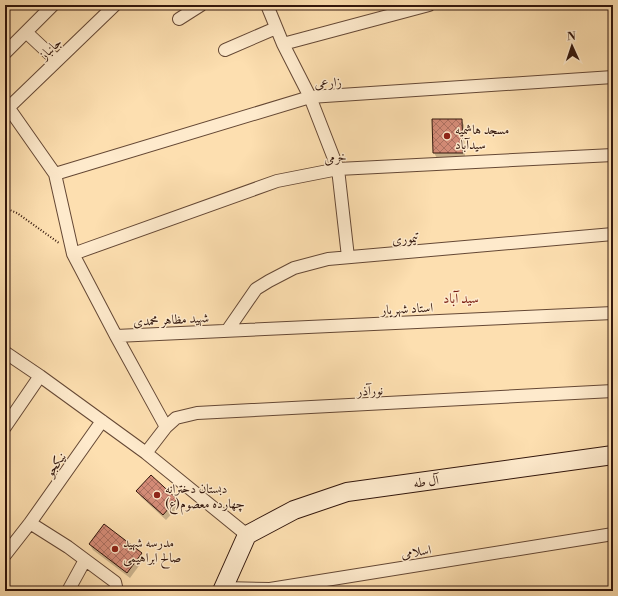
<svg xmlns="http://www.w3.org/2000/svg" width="618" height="596" font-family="'Libre Bodoni',Amiri,serif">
<defs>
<pattern id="building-cross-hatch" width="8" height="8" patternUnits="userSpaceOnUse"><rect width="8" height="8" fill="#d58c78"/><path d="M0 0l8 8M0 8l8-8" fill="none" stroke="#ad7161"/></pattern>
</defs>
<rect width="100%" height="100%" fill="#fddfb0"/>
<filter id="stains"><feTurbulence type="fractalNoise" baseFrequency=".005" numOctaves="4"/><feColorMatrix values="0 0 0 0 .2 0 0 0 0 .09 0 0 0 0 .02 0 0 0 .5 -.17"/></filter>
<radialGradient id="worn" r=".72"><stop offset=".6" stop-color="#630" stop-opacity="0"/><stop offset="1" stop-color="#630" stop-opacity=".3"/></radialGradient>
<path fill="#0003" d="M433,120H461L464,125L465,158H437L434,153Z
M138,492L177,499L180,505L166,520L141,497Z
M90,545L141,554L144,559L130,578L93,550Z"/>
<path fill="url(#building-cross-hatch)" stroke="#32160c" d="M432,119H462L463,153H433Z
M151,475L177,499L163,515L136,491Z
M104,524L142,553L127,573L89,544Z"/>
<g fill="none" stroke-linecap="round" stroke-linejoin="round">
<defs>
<path id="street" d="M267,5L283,44L310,97L338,169L348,257
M179,19L201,5
M26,32L57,61
M283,44L429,5
M225,50L276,28
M5,53L53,5
M8,107L55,174L73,254L116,336L166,427
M5,111L115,5
M55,174L310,97L613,77
M73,254L277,181L338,169L613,155
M227,331L256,289L269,281L294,268L328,259L613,234
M116,336L613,313
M6,353L40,376L146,453L247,535
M5,427L40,376
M146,453L166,427L176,418L197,413L613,391
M30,523L68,547L115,582L117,591
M5,555L30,523L102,421
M223,588L270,589L613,534
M68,591L85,560"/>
<path id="secondary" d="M222,591L247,535L294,510L347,492L613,455"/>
</defs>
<use href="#street" stroke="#654835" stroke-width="14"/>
<use href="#secondary" stroke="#32160c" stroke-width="20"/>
<path stroke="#32160c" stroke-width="2" stroke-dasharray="1 2" stroke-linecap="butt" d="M5,208L17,213L59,243"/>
<use href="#street" stroke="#feeacc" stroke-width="12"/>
<use href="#secondary" stroke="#feeacc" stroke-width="18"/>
</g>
<g fill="#8f2418" stroke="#feeacc" stroke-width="1.5">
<circle cx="447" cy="136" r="4"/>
<circle cx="157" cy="495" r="4"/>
<circle cx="115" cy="549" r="4"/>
</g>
<g text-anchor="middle" stroke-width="3" stroke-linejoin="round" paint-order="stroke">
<g font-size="13" fill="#32160c" stroke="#feeacc">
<text transform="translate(50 48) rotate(-44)" y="5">جانباز</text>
<text transform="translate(328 82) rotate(-4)" y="5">زارعی</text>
<text transform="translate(335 157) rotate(-7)" y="5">خرمی</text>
<text transform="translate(405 238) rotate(-5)" y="5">تیموری</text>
<text transform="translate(407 308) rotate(-3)" y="5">استاد شهریار</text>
<text transform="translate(171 319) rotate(-3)" y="5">شهید مظاهر محمدی</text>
<text transform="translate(370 390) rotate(-3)" y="5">نورآذر</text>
<text transform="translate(55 464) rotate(-55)" y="5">نیکجو</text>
<text transform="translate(426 481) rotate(-8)" y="5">آل طه</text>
<text transform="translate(416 551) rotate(-9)" y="5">اسلامی</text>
</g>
<g font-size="13" fill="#32160c" stroke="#feeacc" text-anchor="start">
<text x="455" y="134">مسجد هاشمیه<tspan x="455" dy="15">سیدآباد</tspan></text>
<text x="165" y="493">دبستان دخترانه<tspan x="165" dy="15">چهارده معصوم(ع)</tspan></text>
<text x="123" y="547">مدرسه شهید<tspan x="123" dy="15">صالح ابراهیمی</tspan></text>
</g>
<g font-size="14" fill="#7a1f14" stroke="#feeacc">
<text x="461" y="303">سید آباد</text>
</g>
</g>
<rect width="618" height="596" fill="none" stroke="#fddfb0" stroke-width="20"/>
<rect x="6" y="6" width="606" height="584" fill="none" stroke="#32160c" stroke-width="2"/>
<rect x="10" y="10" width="598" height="576" fill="none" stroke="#32160c"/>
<g transform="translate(572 46) rotate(357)" stroke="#feeacc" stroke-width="3" paint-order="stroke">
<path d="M0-3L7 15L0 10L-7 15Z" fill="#32160c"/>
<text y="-6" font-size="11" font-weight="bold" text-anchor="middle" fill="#32160c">N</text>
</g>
<rect width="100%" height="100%" filter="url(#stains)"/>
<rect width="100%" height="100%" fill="url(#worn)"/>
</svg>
